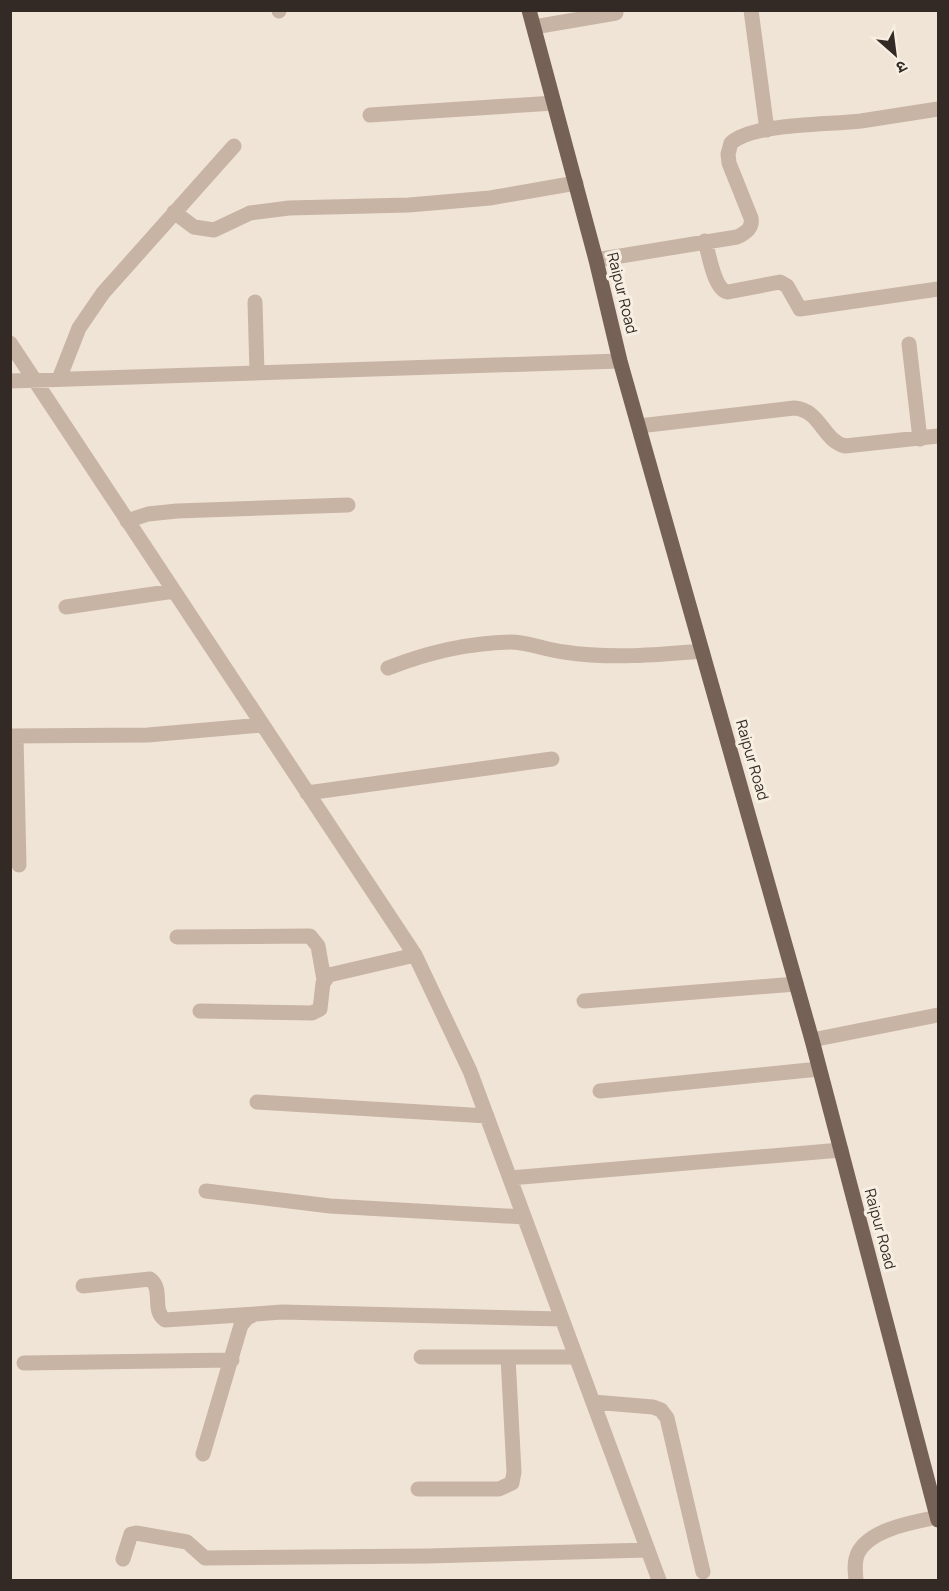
<svg xmlns="http://www.w3.org/2000/svg" width="949" height="1591" font-family="Manrope,'Noto Sans Devanagari',sans-serif">
<rect width="100%" height="100%" fill="#f0e4d7"/>
<g fill="none" stroke-linecap="round" stroke-linejoin="round">
<path stroke="#c8b4a4" stroke-width="15" d="M279,10V11
M751,10L767,130
M534,27L616,13
M370,115L554,103
M174,212L194,227L214,230L250,213L289,208L409,205L490,198L576,183
M705,241C709,254 714,290 728,292L780,282L787,286L800,309L938,289
M596,260L737,237C746,233 753,228 751,218L729,163L728,154L731,143C753,123 829,125 861,121C887,117 913,113 938,109
M255,302L257,373
M10,343L415,955L470,1071L659,1580
M909,344L920,439
M59,379L79,328L103,293L234,146
M10,381L620,361
M639,426L794,408C821,410 822,440 845,446L938,436
M127,521L148,514L177,511L348,505
M66,607L174,591
M388,668C426,653 468,643 510,642C528,642 546,650 564,652C610,659 656,655 702,651
M10,736L148,735L262,725
M16,736L19,865
M307,793L552,759
M177,937L310,936L318,946L324,980
M584,1001L796,984
M200,1011L312,1013L320,1009L323,983L329,975L415,955
M812,1040L938,1015
M600,1091L819,1069
M257,1102L487,1116
M510,1178L841,1150
M206,1191L330,1206L524,1217
M83,1286L150,1279C164,1289 151,1310 165,1320L255,1314
M421,1357H576
M24,1363L232,1360
M593,1402L653,1407L661,1410L667,1418L703,1572
M203,1454L241,1325L247,1318L255,1314L282,1312L562,1319
M418,1489H499L512,1483L514,1472L508,1357
M123,1559L131,1534L136,1533L187,1542L205,1558L428,1556L648,1550
M856,1580C855,1571 854,1561 858,1553C870,1529 914,1522 938,1517"/>
<path stroke="#756156" stroke-width="15" d="M529,10L596,260L620,361L812,1040L938,1520"/>
</g>
<g text-anchor="middle" stroke-width="6" stroke-linejoin="round" paint-order="stroke">
<g font-size="15" fill="#332a25" stroke="#f8efe3">
<text transform="translate(622 293) rotate(76)" y="5">Raipur Road</text>
<text transform="translate(752 760) rotate(74)" y="5">Raipur Road</text>
<text transform="translate(880 1229) rotate(75)" y="5">Raipur Road</text>
</g>
</g>
<rect width="949" height="1591" fill="none" stroke="#332a25" stroke-width="24"/>
<g transform="translate(895 54) rotate(152)" stroke="#f8efe3" stroke-width="4.5" paint-order="stroke">
<path d="M0-4.5L10 22L0 15L-10 22Z" fill="#332a25"/>
<text y="-9" font-size="16" font-weight="bold" text-anchor="middle" fill="#332a25">उ</text>
</g>
</svg>
